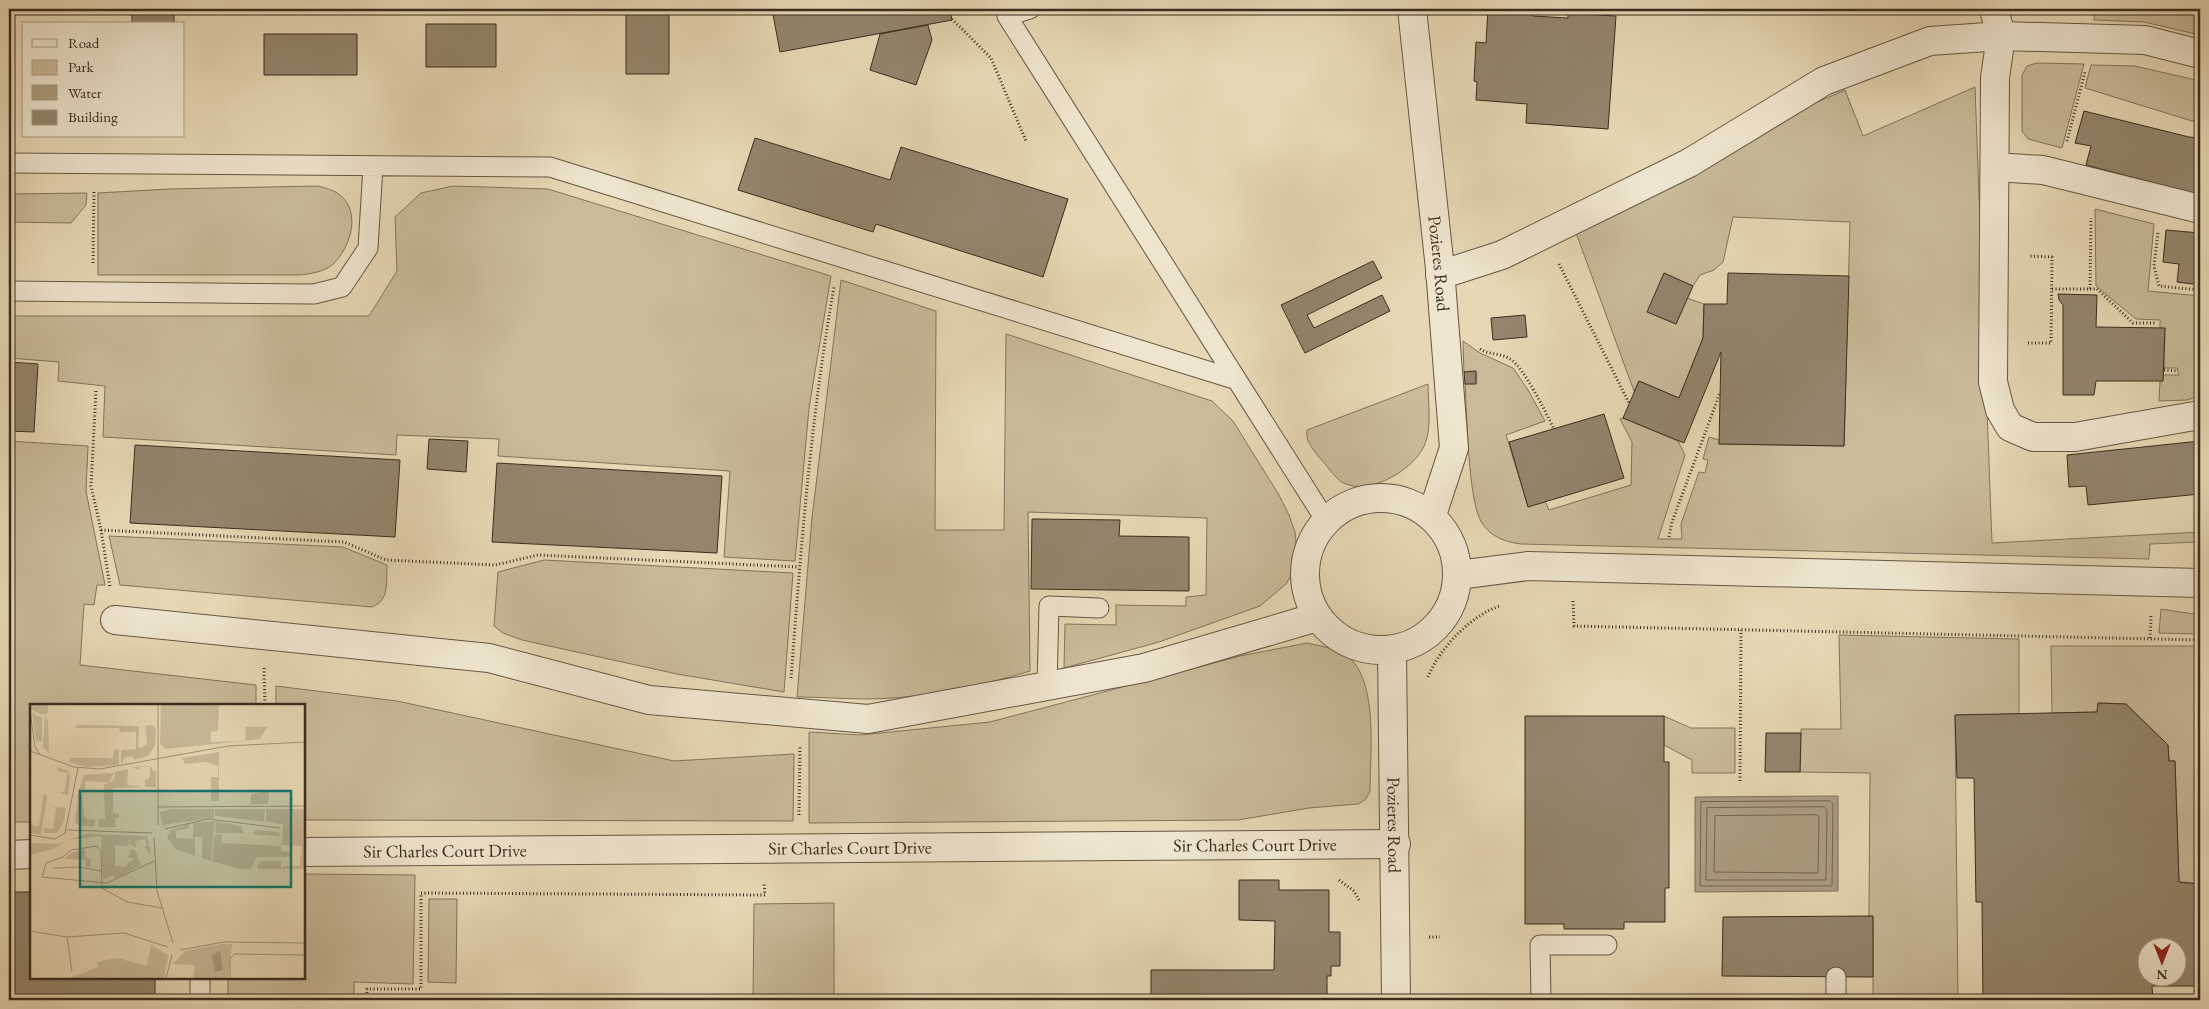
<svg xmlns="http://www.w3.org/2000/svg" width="2209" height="1009" font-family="'EB Garamond',serif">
<rect width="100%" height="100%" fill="#e7d7b4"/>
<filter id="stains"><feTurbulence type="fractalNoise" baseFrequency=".004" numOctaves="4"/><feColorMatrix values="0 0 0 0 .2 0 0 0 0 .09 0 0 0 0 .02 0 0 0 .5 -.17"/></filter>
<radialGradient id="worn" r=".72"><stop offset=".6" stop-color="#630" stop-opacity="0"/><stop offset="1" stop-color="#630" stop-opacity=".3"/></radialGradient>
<path fill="#caba9a" stroke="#82735c" d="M2070,9H2193L2200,35L2144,22L2094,20V13H2070Z
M2037,63L2084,64L2062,148L2028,139L2022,131V75L2027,66Z
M2091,65L2135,66L2200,81V122L2192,121L2085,88Z
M1975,87L1992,543L2200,532V542L2150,544L2149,559L1521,544C1505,542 1491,537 1482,523C1468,503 1467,413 1465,384L1476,383V372H1464L1463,341L1480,353L1513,368L1528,390L1545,421L1506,435L1528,506L1545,501L1549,510L1631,485L1632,442L1620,419L1623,418L1678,441L1685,455L1658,539H1682L1681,524L1699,472L1705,473L1708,460L1703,459L1709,437L1719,440V444L1844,446L1850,222L1733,217L1723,262L1714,270L1700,275L1693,286L1664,274L1648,312L1676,324L1687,298L1704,304L1703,338L1679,398L1639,381L1634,391L1575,230L1758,128L1845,90L1863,136Z
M318,186C325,188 334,190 340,195C362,213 350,249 332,265C323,272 310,274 299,275H98V193L169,189Z
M453,186L548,189L831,276L809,408L795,561L724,557L730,471L498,456L499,439L397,435L396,455L103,437L105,386L58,381L59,362L9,358V316H369L397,271L395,217L421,193Z
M87,193L86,205L71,223L9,222V194Z
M2095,209L2154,224L2148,291L2200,296V396L2187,400L2159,401L2160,381H2163V375H2179L2177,368H2164L2165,328H2160V320L2136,319L2096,286Z
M841,280L936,311L935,530H1004L1006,334L1212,401L1233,421L1279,495L1289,515L1295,532L1297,550L1292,574L1286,584L1260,606L1159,642L1064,668L1065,624L1116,625V605L1186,606V597L1206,595L1207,518L1028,512L1030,671C978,687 924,698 870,699C846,699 821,697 797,697L812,518Z
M1428,384C1428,403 1432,426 1425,444C1415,470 1364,500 1339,480C1332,474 1326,464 1319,457C1313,449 1305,441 1307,430Z
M9,441L88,446L86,491L105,585H97L94,605L84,604L80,665L256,685V705H31V822H9Z
M109,536L343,547L387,565C386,581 390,600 372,607L120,585Z
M544,560L793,573L784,692L677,674L522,640L503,633L494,626L498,572Z
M2161,609L2200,615V634L2159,633Z
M1839,635L2019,639V714L1955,715L1958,1000H1873V917L1869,916L1870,773L1800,772L1801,729H1841Z
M1307,643C1320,646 1341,649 1351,659C1378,687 1370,754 1370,791L1366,799L1358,804L1309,808L1238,820L809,823V732L860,735L990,722L1240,656Z
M2051,646H2200V884L2179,882L2175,761H2169L2168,745L2126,704L2098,703L2097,712L2052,713Z
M276,686L397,701L674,761L794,754L793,821L304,820V705H276Z
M1664,716L1691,728H1735V773H1692V760L1664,745Z
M304,874L415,875L413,984L354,982V1000H228V978H304Z
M429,899H457L456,983L428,982Z
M834,903V1000H753L754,904Z"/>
<path fill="#ad9d81" stroke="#7f7059" d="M1838,796V891L1695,892V797Z"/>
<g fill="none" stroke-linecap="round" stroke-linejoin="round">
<path stroke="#74644f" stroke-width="1" d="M1830,801L1833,804L1832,886H1700L1701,802Z
M1824,807L1827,810L1826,880H1706L1707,808Z
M1817,815L1819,817L1818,873L1714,872L1715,816Z"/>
</g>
<path fill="#94856c" stroke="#3b2c1d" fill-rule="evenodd" d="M132,9H174V24H132Z
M626,9H669V74H626Z
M772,9H950L952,20L780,52Z
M1488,9L1533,11V16L1568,18V13L1616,16L1608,129L1526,123L1527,104L1476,100L1477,82L1474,81L1476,42L1486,43Z
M426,24H496V67H426Z
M928,25L932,40L916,85L870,70L880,34Z
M264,34H357V75H264Z
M2084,111L2189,137L2200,138V194L2173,191V188L2086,165L2091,146L2075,143Z
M755,138L890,180L901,147L1068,199L1043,277L876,224L873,232L738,190Z
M2166,230L2200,233V285L2177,282L2179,264L2163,262Z
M1373,261L1382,278L1307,315L1314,328L1382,295L1390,311L1305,353L1281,305Z
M1664,273L1693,286L1676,324L1647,312Z
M1728,273L1849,276L1844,446L1719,444L1721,352L1684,443L1623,418L1639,381L1679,398L1703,338L1704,304H1727Z
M2058,294L2097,295L2096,327L2165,328L2163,381H2096L2094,395H2063V305L2059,300Z
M1525,315L1527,337L1493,340L1491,318Z
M9,362L38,364L34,432L9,431Z
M1476,371V384H1465L1464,372Z
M1604,414L1624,478L1528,507L1509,442Z
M429,439L468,441L466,472L427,469Z
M2200,441V494L2088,505L2086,486L2069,487L2067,455Z
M135,445L400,460L395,537L130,523Z
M497,463L722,476L717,553L492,542Z
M1032,519L1120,520L1119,536L1189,537V591L1031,589Z
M2098,703L2126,704L2168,745L2169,761H2175L2179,882L2200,884V955L2195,986H2152L2153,1000H1983L1982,902H1976L1974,778H1957L1955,715L2097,712ZM2146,946H2176V976H2146Z
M1525,716H1664V762H1669V888H1665V922H1624V929H1564V924H1525Z
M1766,733H1801L1800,772H1765Z
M1239,880H1279V890H1329V932H1340V966H1331V976H1327V1000H1151V970H1274L1275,921L1239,920Z
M9,892H31V978H155V1000H9Z
M1873,916V977L1722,976L1723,917Z"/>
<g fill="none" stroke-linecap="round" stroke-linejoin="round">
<defs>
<path id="lane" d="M1030,9L1007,16L1326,521
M9,163L550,167L1237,380
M9,291L314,294L342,287L368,248L373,166
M1047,686L1049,606L1099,608
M1836,977V1000
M200,1000V978
M1541,1000L1540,945H1607"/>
<g id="street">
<path id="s1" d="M1412,9L1440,269L1454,448L1432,515"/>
<path d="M1994,9L2001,36L1995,78L1993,382L2000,410L2010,427L2033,437H2075L2200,415"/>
<path d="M1995,167L2043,170L2200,209"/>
<path d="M1440,275L1502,255L1689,163L1824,81L1930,41L2001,36L2145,40L2200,54"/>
<circle cx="1381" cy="574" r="76"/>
<path d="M1458,575L1528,566L2200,583"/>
<path d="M115,620L489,658L649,700L868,719L1144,668L1317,617"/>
<path id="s2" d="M1392,650L1396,1000"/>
<path id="s3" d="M304,852L1396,844"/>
<path d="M9,855L31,854"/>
</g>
</defs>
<use href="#lane" stroke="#665743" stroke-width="21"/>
<use href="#street" stroke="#665743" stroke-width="30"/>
<path stroke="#3b2c1d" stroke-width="3" stroke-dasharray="1 2.5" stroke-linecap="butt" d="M952,19L991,58L1026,141
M2067,141L2085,72
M2158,233L2154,266L2159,286L2200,290
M93,263L94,192
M1559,264L1629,403
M2052,289H2090L2091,218
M2090,289H2097L2133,323H2156
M2028,343H2051L2052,257L2028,256
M1480,349C1489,355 1501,353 1510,359C1524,367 1546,413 1554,429
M2164,370L2177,371
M96,391L91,486L101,530L110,587
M101,530L344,542L386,560L495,565L538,555L799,567
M1669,537L1672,522L1720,393
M1573,601L1574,626L2200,640
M2150,638L2151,615
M264,668L265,705
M1428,677C1439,649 1471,615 1500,606
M791,678C801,547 811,416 834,287
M1740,781L1741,630
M799,815L800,746
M1339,880L1354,891L1360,902
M1429,937H1440
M2196,979L2200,980
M367,1000V989H421V893L765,895L764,883"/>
<use href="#lane" stroke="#efe5ce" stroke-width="19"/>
<use href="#street" stroke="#efe5ce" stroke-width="28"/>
</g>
<g text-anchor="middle" stroke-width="4" stroke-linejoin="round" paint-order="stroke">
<g font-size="18" fill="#3b2c1d" stroke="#efe5ce">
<text dy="6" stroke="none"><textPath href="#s1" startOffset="256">Pozieres Road</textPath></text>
<text dy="6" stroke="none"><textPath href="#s2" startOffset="175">Pozieres Road</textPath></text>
<text dy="6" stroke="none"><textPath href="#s3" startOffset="951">Sir Charles Court Drive</textPath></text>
<text dy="6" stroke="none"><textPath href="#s3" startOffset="546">Sir Charles Court Drive</textPath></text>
<text dy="6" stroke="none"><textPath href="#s3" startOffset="141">Sir Charles Court Drive</textPath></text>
</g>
</g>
<g transform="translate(30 704)">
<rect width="275" height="275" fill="#e7d7b4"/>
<path d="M0,1H18V7L11,11L2,6ZM131,1H189L188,27L181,28V38L214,37L135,45L130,39ZM2,8L12,14V38L6,37ZM15,8H18L15,12L18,17L19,49L13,43ZM47,21L109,22L108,43L111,44L117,40L115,22L122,21L126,25L125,42L118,52L104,56L102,52L95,54L91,60V46L106,45V28H90L89,24H45ZM216,23H237L230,35L215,37ZM84,45L89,46V61L56,63L39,58L40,54H83ZM189,48V97H181V73H188V62L175,58L155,60L152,54ZM109,62V65L102,64L110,62H119L121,63L122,64L123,67H126V83H115V76L120,73V63ZM28,63L37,67L40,72L38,91L30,89L35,87L37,69L27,67ZM98,65L97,81L113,83L83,84V109L89,110V114H85L86,123H69V115H75L74,81L84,76L85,68ZM84,69L79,78L55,77V88L48,89L54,71ZM239,87L238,100H221V90ZM14,89L17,93L11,131L0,129V121L9,122ZM48,90L52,91L54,112L58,116L65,115V122H49L45,118ZM24,103L36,104L33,120L27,129H13L14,124L23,125L26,105ZM143,105H184V114L132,121L130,108ZM185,105H235L234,118L185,112ZM236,105H275V165H252L254,162H270L272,142L252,141L253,120L236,118ZM185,117L181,157L172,154V133H165V152L145,145L137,133L141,126L159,120V124L146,127V134L163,135V119ZM186,117L211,122L213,129H185ZM225,126L249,128L250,132L228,131L224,130ZM56,130L117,132L121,151L114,143L117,142L115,135L105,137L106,144L100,140L101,132L98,142L85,141V162L96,163L98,158L102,157L104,154H98L101,146H105L111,161L85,175L83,171L73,175L71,132L38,136ZM185,130H192V139L251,142V147L262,149V153H226L221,165H209L182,157ZM37,136L23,145L0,151L2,139L28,140ZM55,145V152L61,156V163L56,162V156L35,155L41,149ZM231,157H251V165H229L227,162ZM191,240H202L198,274H163L165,261L143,260L155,247ZM121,241L138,251L134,274H40L68,263L67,258L87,254L117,262Z" fill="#caba9a"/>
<path d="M190,247L193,266L185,268L182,251Z" fill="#ad9d81"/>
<path fill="none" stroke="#a29378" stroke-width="1" d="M128,1V121M0,7L5,43L10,50M0,47L44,63L70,65L198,42L275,38M128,103L275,102M135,125L178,115L250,124M37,126L122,129M0,131L25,135L35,129L48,64M124,134L127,187L143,239M24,164L49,163L71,167M12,173L16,159L33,153L41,146L67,142L71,147L72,184L97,198L132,204M12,173L77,179L124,157M0,227L37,233L94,229L138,243M37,233L42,268M150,246L194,238L275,239M136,274L142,251M200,274V255L204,250L275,251"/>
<path fill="#0f766e" fill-opacity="0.15" stroke="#0f766e" stroke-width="2.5" d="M50,87H261V183H50Z"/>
<rect width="275" height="275" fill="none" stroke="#3b2c1d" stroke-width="2.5"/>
</g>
<rect width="2209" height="1009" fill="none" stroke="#e7d7b4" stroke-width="30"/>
<rect x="10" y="10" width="2189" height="989" fill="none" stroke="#3b2c1d" stroke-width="2.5"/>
<rect x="15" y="15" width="2179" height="979" fill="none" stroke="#3b2c1d"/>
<rect x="22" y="22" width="162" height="115" fill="#efe5ce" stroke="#a79b87"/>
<rect x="32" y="39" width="25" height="8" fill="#efe5ce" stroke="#a79b87"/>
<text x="68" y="48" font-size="15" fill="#3b2c1d">Road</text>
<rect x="32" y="60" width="25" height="15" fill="#caba9a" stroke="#a79b87"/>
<text x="68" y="72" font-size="15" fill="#3b2c1d">Park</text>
<rect x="32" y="85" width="25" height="15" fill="#ad9d81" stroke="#a79b87"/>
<text x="68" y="98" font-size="15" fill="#3b2c1d">Water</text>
<rect x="32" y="110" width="25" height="15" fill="#94856c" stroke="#a79b87"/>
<text x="68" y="122" font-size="15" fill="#3b2c1d">Building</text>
<g transform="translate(2162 962) rotate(180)"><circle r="24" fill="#efe5ce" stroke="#a79b87"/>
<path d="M0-4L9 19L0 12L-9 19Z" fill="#8f2418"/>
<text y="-8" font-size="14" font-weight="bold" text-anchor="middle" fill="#3b2c1d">N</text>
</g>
<rect width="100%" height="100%" filter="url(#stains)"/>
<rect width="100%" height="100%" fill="url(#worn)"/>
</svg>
